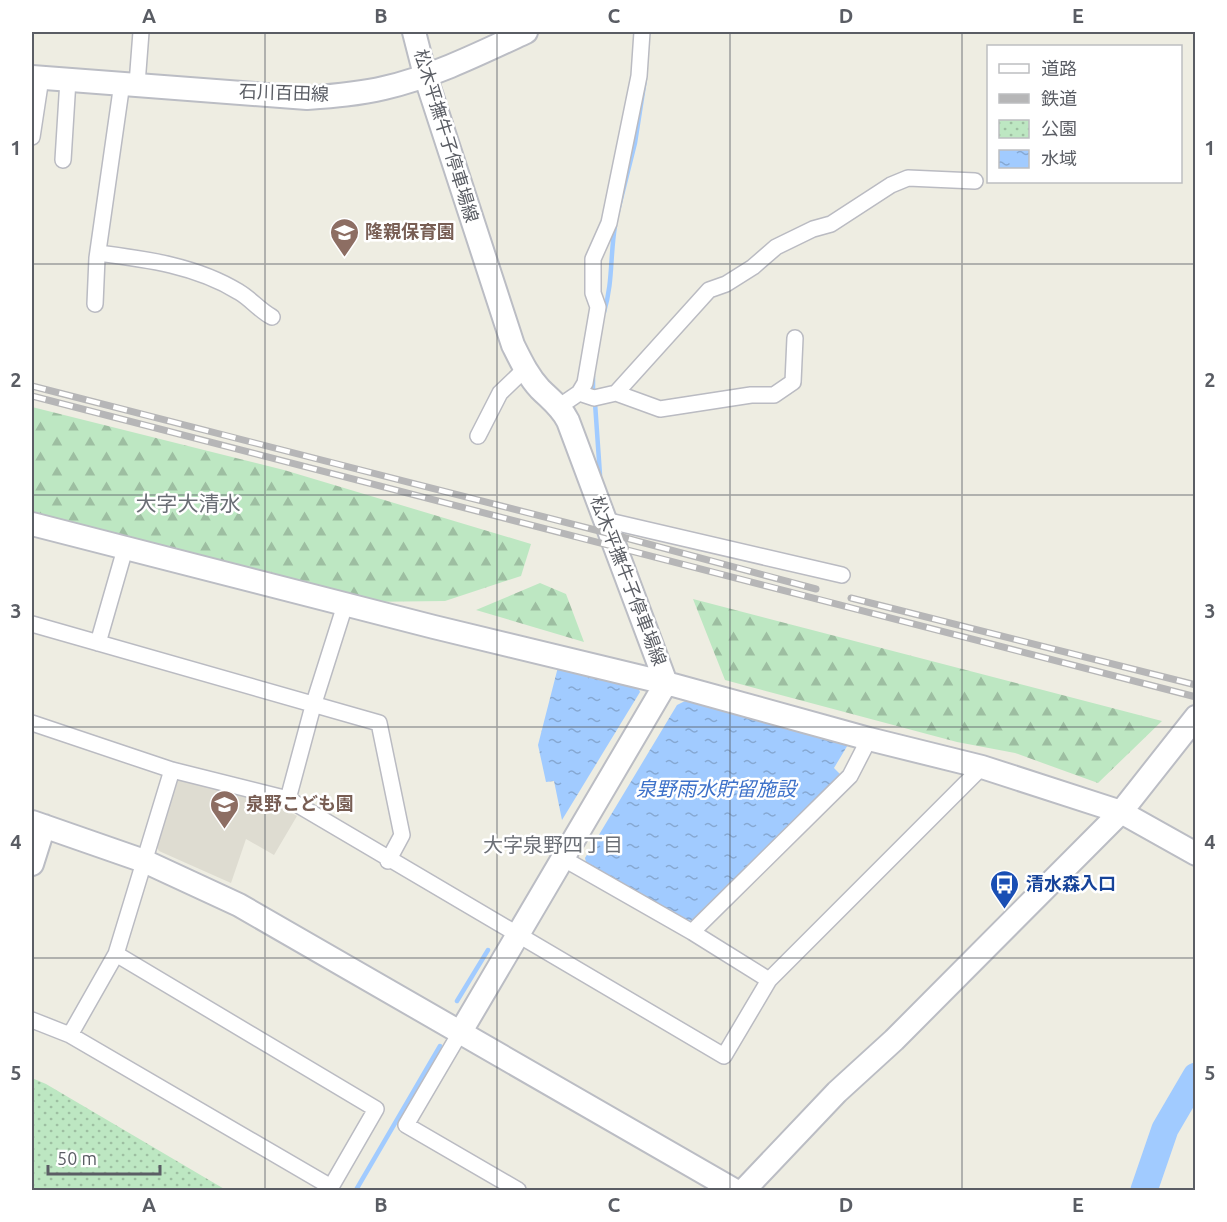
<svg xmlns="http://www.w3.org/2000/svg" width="1227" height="1222" font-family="Ubuntu,'Noto Sans JP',sans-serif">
<defs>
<pattern id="forest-firs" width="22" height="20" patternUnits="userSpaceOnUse" patternTransform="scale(1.5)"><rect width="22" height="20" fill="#bde7c2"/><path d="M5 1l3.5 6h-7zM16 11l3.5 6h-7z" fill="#9dbea1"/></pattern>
<pattern id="park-dots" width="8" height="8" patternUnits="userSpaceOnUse" patternTransform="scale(1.5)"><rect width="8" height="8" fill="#bde7c2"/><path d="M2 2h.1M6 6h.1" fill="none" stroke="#9dbea1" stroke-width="1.8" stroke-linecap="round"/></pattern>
<pattern id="water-ripples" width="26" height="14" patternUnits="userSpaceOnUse" patternTransform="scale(1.5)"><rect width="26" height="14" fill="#a1cbff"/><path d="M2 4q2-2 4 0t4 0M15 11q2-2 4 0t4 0" fill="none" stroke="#86a8d2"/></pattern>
</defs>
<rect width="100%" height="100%" fill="#eeede2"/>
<path fill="#dedcd1" d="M182,777L283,808L297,816L274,855L246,839L231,883L159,851L156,845L177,780Z"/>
<path fill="url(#forest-firs)" d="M32,407L284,470L531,544L521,576L445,601L361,602L32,513Z
M540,583L566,594L584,642L476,610Z
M693,599L1162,721L1098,783L1015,753L957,742L725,680Z"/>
<path fill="url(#park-dots)" d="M32,1078L46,1084L226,1190H32Z"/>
<path fill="url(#water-ripples)" d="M558,667L638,687L640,692L562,820L554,781L546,782L538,745Z
M687,700L849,743L834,768L840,774L694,920L687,921L586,862L585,858L677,705Z"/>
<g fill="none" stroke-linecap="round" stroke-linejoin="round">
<path stroke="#a1cbff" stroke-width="4.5" d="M617,215L635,143L645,79
M604,312C613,283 610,255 615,226
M593,376V392
M595,403L600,475
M457,1001L488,950
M356,1190L440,1046"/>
<path stroke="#a1cbff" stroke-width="27" d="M1144,1190L1165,1129L1196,1076"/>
<defs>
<path id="street" d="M137,84L141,32
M32,137L41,78
M63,160L68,80
M98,253C146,259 197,266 239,292C251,299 259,310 272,317
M95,304L97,258L122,83
M579,393L594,398L616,393L709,290L726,284L753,267L776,247L813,229L831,224L891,185L908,178L975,181
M616,393L660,409L751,395H774L793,382L795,338
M560,406L579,393L585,383L598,307L593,293V259L609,223L639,76L642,32
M478,436L500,393L525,369
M605,520L842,575
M32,624L379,723L402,835L388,861
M98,643L125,549
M32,723L172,770L288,799L724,1056L769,980L982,767
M288,799L313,706L345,605
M564,859L692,932L769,980
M692,932L850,776L869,739
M32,1020L70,1035L331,1187L376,1109L116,954
M460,1033L406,1125L518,1190
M70,1035L116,954L172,770"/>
<path id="secondary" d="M414,32L425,75L513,345C521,361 528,376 540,389C551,400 561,407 568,421L666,683
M32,77L307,98C333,96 359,94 384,88C432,77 481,53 526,32
M32,524L434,627L666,683L869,739L982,767L1121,812L1196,854
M32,822L144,861L239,905L734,1190
M32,864L44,826
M460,1033L666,683
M744,1190L837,1092L894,1040L1121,812L1196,717"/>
</defs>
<use href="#street" stroke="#babbc2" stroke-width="18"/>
<use href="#secondary" stroke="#bbbdc4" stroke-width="26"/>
<use href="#street" stroke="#fff" stroke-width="15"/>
<use href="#secondary" stroke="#fff" stroke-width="22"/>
<defs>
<path id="rail" d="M32,386L611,534L816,589
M32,396L1196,697
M851,598L1196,685"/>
</defs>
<use href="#rail" stroke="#b6b6b7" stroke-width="7"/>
<use href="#rail" stroke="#fff" stroke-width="4.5" stroke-dasharray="14" stroke-linecap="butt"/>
</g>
<path fill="none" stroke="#5a5d64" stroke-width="1.5" stroke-opacity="0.55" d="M265,32V1190M497,32V1190M730,32V1190M962,32V1190M32,264H1196M32,495H1196M32,727H1196M32,958H1196"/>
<defs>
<symbol id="school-pin" viewBox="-11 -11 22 30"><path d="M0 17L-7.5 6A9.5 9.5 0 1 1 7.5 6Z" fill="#8d6e63" stroke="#fff"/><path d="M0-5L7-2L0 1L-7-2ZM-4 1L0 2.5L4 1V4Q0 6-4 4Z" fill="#fff"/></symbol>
<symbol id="bus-pin" viewBox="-11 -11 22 30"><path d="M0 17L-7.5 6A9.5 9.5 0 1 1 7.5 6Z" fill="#1a4fb4" stroke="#fff"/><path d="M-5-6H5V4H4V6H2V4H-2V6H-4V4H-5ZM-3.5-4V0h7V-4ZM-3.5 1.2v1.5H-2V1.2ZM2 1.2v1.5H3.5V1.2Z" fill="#fff"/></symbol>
</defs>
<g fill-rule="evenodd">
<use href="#school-pin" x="328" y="216" width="33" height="45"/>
<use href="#school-pin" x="208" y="788" width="33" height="45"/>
<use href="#bus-pin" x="988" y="868" width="33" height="45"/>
</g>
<g text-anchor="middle" stroke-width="5" stroke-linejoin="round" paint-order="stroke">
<g font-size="18" fill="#5a5d64" stroke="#fff">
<text transform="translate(284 93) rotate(2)" y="6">石川百田線</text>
<text transform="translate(446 136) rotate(73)" y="6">松木平撫牛子停車場線</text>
<text transform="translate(628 581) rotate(69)" y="6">松木平撫牛子停車場線</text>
</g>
<g font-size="18" font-weight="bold" fill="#785e54" stroke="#fff" text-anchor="start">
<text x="365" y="238">隆親保育園</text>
<text x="246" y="810">泉野こども園</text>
</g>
<g font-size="18" font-weight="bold" fill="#164399" stroke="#fff" text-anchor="start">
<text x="1026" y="890">清水森入口</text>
</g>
<g font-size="20" font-style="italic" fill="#3d71c9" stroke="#fff">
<text x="716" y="796">泉野雨水貯留施設</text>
</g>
<g font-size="20" fill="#6b6f76" stroke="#fff">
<text x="553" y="852">大字泉野四丁目</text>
</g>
<g font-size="21" fill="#6b6f76" stroke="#fff">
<text x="188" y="511">大字大清水</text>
</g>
</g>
<rect width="1227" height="1222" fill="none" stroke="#ffffff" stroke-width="66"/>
<rect x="987" y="45" width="195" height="138" fill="#ffffff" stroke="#bdbec1" stroke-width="1.5"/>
<rect x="999" y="64" width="30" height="9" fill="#ffffff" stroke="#bdbec1" stroke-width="1.5"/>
<text x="1041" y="75" font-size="18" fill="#5a5d64">道路</text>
<rect x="999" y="94" width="30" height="9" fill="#b6b6b7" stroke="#bdbec1" stroke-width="1.5"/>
<text x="1041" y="105" font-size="18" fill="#5a5d64">鉄道</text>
<rect x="999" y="120" width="30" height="18" fill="url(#park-dots)" stroke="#bdbec1" stroke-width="1.5"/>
<text x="1041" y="135" font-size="18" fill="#5a5d64">公園</text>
<rect x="999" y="150" width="30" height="18" fill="url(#water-ripples)" stroke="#bdbec1" stroke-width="1.5"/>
<text x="1041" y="165" font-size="18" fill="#5a5d64">水域</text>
<path d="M48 1165v9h112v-9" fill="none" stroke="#5a5d64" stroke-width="3"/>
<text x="57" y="1165" font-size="18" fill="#5a5d64" stroke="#ffffff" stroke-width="4.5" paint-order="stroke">50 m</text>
<rect x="33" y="33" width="1161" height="1156" fill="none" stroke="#5a5d64" stroke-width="2"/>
<g font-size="20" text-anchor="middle" font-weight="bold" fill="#5a5d64">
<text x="149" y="23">A</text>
<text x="381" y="23">B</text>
<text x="614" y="23">C</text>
<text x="846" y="23">D</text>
<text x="1078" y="23">E</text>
<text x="16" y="155">1</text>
<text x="1210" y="155">1</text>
<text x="16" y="387">2</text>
<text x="1210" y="387">2</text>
<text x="16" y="618">3</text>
<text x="1210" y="618">3</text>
<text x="16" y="849">4</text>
<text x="1210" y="849">4</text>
<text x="16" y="1080">5</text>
<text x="1210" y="1080">5</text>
<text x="149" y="1212">A</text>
<text x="381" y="1212">B</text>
<text x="614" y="1212">C</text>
<text x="846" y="1212">D</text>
<text x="1078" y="1212">E</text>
</g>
</svg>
